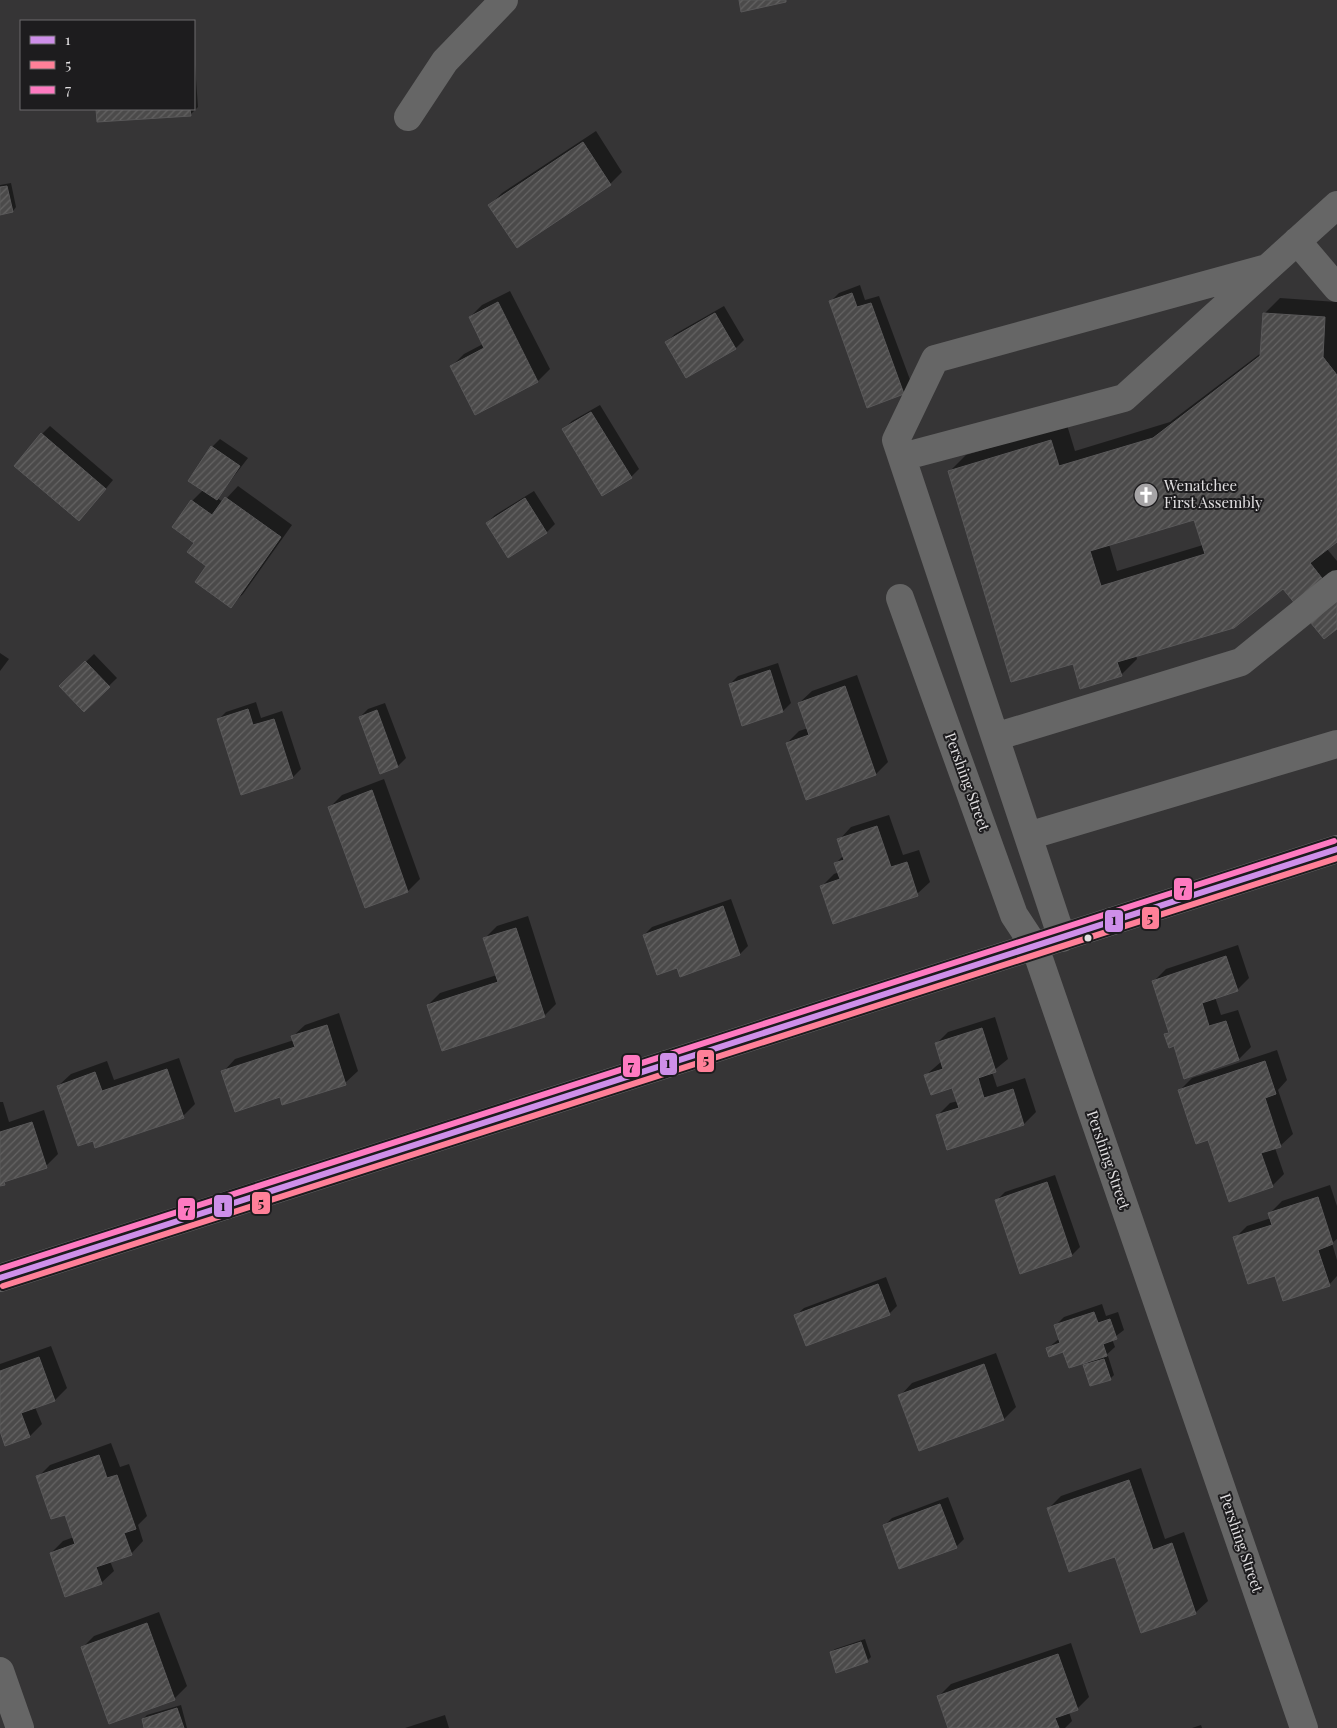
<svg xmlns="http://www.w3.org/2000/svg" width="1337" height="1728" font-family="'Playfair Display',serif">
<defs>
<pattern id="building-hatch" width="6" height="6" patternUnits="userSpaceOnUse" patternTransform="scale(1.25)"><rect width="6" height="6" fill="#4b4a4a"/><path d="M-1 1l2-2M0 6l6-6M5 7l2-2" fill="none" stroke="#656464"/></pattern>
</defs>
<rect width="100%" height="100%" fill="#363536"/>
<path fill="#0007" fill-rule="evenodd" d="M194,51L198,107L190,115L98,121L97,109H194Z
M596,131L622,172L610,184L517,246L490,205L502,193Z
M11,183L16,207L13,211L0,214V185Z
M860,285L865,300L879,296L912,385L903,393L831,301L839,293Z
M510,291L550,369L538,381L476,413L452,366L464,354L483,344L470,317L482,305Z
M1280,298L1337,302V541L1327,549L1337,561V627L1284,587L1136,655L1137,659L1121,675L1074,663L950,471L966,455L1067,425L1075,451L1170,422L1261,353L1264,314ZM1195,518L1203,545L1117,571L1109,544Z
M724,306L744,340L736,348L687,376L667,342L675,334Z
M600,405L639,469L631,477L564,429L572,421Z
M50,426L113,480L87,511L42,434Z
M220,439L248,458L217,498L223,502L238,486L292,525L243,594L230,606L196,543L192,501L203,490L212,447Z
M534,491L555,524L547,532L508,556L487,523L495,515Z
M0,653L9,659L0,671Z
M94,654L117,678L84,710L61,686Z
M778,663L791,703L783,711L743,724L730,684L738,676Z
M857,675L888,762L876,774L787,743L799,731L808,728L799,703L812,691Z
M256,702L261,718L282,711L301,769L293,777L242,793L218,720L226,712Z
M385,703L406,758L398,766L381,772L360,717L368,709Z
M384,779L420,879L408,891L330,807L342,795Z
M889,815L903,855L919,850L930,882L917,894L822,886L834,874L839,872L836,863L844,855L839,840L851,827Z
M731,899L748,946L740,954L681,975L678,966L644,935L652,927Z
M528,916L556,1004L544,1016L428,1005L440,993L497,975L485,938L497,926Z
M1238,945L1249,978L1237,990L1215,997L1221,1015L1238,1010L1251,1047L1239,1059L1185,1077L1174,1045L1166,1035L1170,1031L1153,982L1166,969Z
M339,1013L358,1071L345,1083L223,1072L235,1059L294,1040L292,1037L305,1025Z
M995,1017L1008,1059L992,1072L997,1087L1025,1078L1036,1112L1024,1124L938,1115L950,1103L958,1101L953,1087L926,1075L942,1061L936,1044L948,1032Z
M1277,1050L1287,1080L1278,1090L1293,1134L1280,1146L1275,1148L1284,1174L1272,1186L1209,1138L1179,1091L1192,1078Z
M179,1058L195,1104L183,1116L94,1140L58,1086L71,1074L107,1061L114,1080Z
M0,1102H3L9,1122L44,1110L58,1154L46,1166L10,1179L0,1185Z
M1055,1175L1080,1247L1072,1255L997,1200L1005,1192Z
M1330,1185L1337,1206V1239L1332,1243L1337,1260V1276L1329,1285L1276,1274L1235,1238L1247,1226L1271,1218L1270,1213L1282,1201Z
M886,1277L897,1306L889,1314L795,1316L804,1308Z
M1102,1304L1106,1316L1118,1312L1124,1330L1112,1339L1115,1347L1104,1357L1108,1356L1114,1375L1110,1379L1085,1366L1090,1360L1064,1351L1048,1348L1060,1338L1056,1325L1064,1317Z
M51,1346L67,1388L55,1400L35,1407L42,1424L30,1436L0,1428V1364Z
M996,1353L1016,1407L1004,1419L900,1396L912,1383Z
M111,1443L120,1467L129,1464L147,1516L138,1525L143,1541L131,1554L110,1561L114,1571L101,1583L51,1553L63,1541L74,1537L66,1513L38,1477L50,1465Z
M1141,1468L1165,1539L1184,1532L1208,1601L1195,1613L1049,1508L1061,1496Z
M948,1497L964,1539L956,1547L884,1526L892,1518Z
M159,1612L187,1686L174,1699L82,1648L94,1636Z
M865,1639L871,1657L867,1661L831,1652L835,1649Z
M1071,1643L1089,1697L1077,1709L1069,1712L1072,1721L1065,1728H950L939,1696L951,1684Z
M181,1705L187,1728H146L143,1719L147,1715Z
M445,1715L449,1728H405Z
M1201,1725L1202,1728H1192Z"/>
<path fill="url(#building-hatch)" stroke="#595859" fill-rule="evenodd" d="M739,0H786V2L741,12Z
M96,109H190L191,116L97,122Z
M583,142L611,185L517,248L488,205Z
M7,186L13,212L0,215V187Z
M852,293L857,307L871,303L904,394L867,408L829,301Z
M498,302L538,382L475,415L450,366L484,348L469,317Z
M715,313L736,349L686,378L665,342Z
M1263,313L1325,317L1323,357L1337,375V542L1310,563L1337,597V629L1324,639L1283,589L1234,628L1117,662L1122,676L1080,689L1073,664L1011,682L948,471L1051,440L1059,466L1153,438L1260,356ZM1194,520L1205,554L1101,586L1090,551Z
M591,412L632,478L602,496L562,429Z
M41,433L106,489L79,521L14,466Z
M211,446L240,466L217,500L188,481Z
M225,497L281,537L231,608L195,582L206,566L187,552L194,543L172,527L191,500L212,515Z
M525,498L547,533L508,558L486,523Z
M85,661L110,687L84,712L59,686Z
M770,670L783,712L742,726L729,684Z
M845,686L876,775L806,800L786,743L809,735L798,703Z
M248,709L253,725L274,719L293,778L241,795L217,719Z
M377,710L398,767L380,774L359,717Z
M372,790L408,892L365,908L328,807Z
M877,826L891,867L907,862L918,896L833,924L820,886L840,879L834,863L844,860L837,839Z
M723,906L740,955L680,977L677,968L657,975L643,935Z
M516,928L545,1017L442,1051L427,1005L498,982L483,938Z
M1226,956L1238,991L1202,1003L1209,1026L1226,1021L1239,1060L1184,1079L1174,1046L1169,1048L1164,1034L1169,1033L1152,981Z
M327,1025L346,1085L282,1105L280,1097L235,1112L221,1071L295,1047L291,1036Z
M982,1028L996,1072L978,1078L984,1098L1013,1089L1024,1125L947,1150L936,1115L959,1108L952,1088L931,1095L924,1075L943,1069L935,1043Z
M1265,1061L1276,1094L1265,1098L1281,1147L1261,1153L1273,1187L1229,1202L1208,1140L1196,1144L1178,1090Z
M167,1069L184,1118L95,1148L93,1141L78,1146L57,1086L95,1072L102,1091Z
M32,1122L47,1168L4,1182L5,1185L0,1186V1132Z
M1047,1182L1072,1256L1020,1274L995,1200Z
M1318,1197L1333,1244L1318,1250L1330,1286L1283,1301L1275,1276L1248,1284L1233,1237L1272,1225L1268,1213Z
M878,1284L890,1315L806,1346L794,1315Z
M1094,1312L1098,1323L1110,1319L1117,1339L1103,1344L1107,1356L1069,1368L1063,1352L1049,1357L1046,1348L1060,1343L1054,1325Z
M39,1357L55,1401L21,1413L30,1437L5,1446L0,1431V1371Z
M1104,1359L1111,1380L1090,1386L1083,1365Z
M984,1364L1004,1420L919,1451L898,1395Z
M99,1455L107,1478L117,1475L136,1529L124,1533L132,1555L96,1567L102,1584L65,1597L50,1553L75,1544L65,1515L51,1519L36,1476Z
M1129,1480L1153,1550L1172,1543L1196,1614L1141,1633L1115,1557L1069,1572L1047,1508Z
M940,1504L957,1548L899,1569L883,1525Z
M147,1623L175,1700L109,1724L81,1647Z
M861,1642L868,1662L836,1673L830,1652Z
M1058,1654L1078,1710L1055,1718L1059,1728H948L937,1696Z
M177,1708L184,1728H144L142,1719Z"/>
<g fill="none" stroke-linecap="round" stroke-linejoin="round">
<path stroke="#666" stroke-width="28" d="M408,117L445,61L504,0
M1297,241L1337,288
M902,457L1124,398L1337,205
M900,598L1014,915L1035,947L1304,1728
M995,737L1241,662L1337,584
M1028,836L1337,744
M1062,938L896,440L935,359L1267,268
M0,1278L1337,849
M0,1671L20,1728"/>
<defs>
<path id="bus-1" d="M0,1278L1337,849"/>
<path id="bus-2" d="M3,1286L1337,858"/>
<path id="bus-3" d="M0,1269L1334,841"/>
</defs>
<use href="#bus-1" stroke="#1d1c1e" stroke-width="10"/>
<use href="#bus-2" stroke="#1d1c1e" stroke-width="10"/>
<use href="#bus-3" stroke="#1d1c1e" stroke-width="10"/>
<use href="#bus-1" stroke="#ce8fe9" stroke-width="6"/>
<use href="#bus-2" stroke="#ff8098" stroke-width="6"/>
<use href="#bus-3" stroke="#fe7ac1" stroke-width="6"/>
</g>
<defs>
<symbol id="church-disc" viewBox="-11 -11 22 22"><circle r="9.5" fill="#a6a4a6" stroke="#1d1c1e"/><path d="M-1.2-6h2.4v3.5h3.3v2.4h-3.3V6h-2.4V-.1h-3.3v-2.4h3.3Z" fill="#fff"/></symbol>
</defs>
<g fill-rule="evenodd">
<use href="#church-disc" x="1132" y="481" width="28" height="28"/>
</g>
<circle fill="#e2e0e2" stroke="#1d1c1e" stroke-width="2" cx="1088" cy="938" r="4.5"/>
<g text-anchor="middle" stroke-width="4" stroke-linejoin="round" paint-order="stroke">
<g font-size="15" fill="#e2e0e2" stroke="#1d1c1e" text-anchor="start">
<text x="1164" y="491">Wenatchee<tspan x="1164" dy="17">First Assembly</tspan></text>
</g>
<g font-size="15" fill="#e2e0e2" stroke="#1d1c1e">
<text transform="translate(967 782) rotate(70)" y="5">Pershing Street</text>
<text transform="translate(1108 1160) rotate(71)" y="5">Pershing Street</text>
<text transform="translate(1241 1543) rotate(71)" y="5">Pershing Street</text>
</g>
</g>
<g stroke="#1d1c1e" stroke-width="2">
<rect x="1173" y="877" width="20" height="24" rx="5" fill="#fe7ac1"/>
<rect x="1141" y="906" width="19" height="24" rx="5" fill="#ff8098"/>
<rect x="1104" y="909" width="20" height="24" rx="5" fill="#ce8fe9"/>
<rect x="696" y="1049" width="19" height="24" rx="5" fill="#ff8098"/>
<rect x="659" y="1052" width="19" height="24" rx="5" fill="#ce8fe9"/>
<rect x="622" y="1054" width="19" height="24" rx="5" fill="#fe7ac1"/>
<rect x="251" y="1191" width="20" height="24" rx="5" fill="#ff8098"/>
<rect x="213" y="1194" width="20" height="24" rx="5" fill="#ce8fe9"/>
<rect x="177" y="1197" width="19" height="24" rx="5" fill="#fe7ac1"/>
</g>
<g font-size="14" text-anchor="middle" font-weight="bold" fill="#111">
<text x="1183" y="894">7</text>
<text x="1150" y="923">5</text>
<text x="1114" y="925">1</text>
<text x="706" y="1065">5</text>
<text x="668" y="1068">1</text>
<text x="631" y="1071">7</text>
<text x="261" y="1208">5</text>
<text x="223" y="1211">1</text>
<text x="187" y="1214">7</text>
</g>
<rect x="20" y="20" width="175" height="90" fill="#1d1c1e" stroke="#6c6a6c"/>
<rect x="30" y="36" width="25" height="8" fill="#ce8fe9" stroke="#6c6a6c"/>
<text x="65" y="45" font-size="15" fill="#e2e0e2">1</text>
<rect x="30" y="61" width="25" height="8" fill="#ff8098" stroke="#6c6a6c"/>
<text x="65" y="70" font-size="15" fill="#e2e0e2">5</text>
<rect x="30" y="86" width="25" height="8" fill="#fe7ac1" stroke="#6c6a6c"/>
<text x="65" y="95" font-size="15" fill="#e2e0e2">7</text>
</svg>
